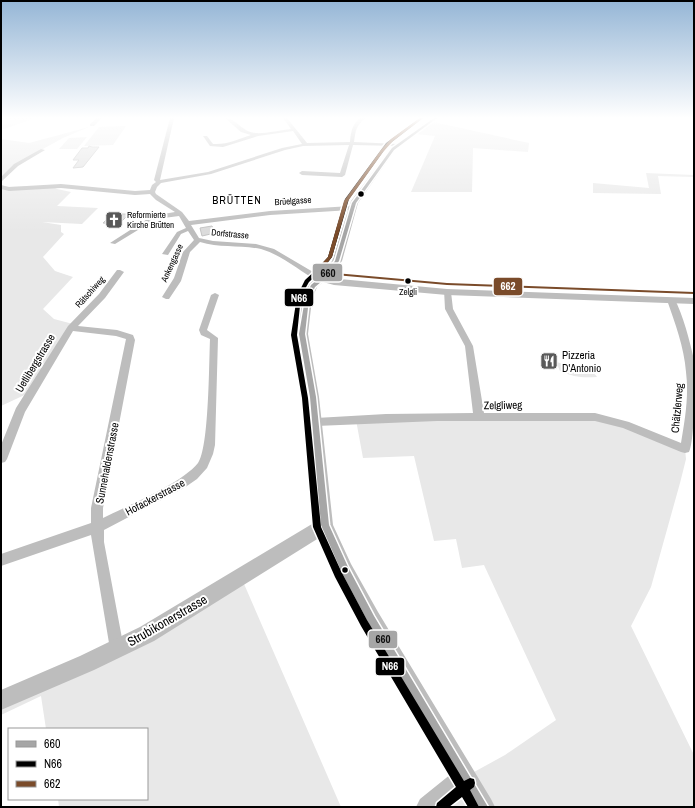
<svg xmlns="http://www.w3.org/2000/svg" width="695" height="808" font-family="'Archivo Narrow',sans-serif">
<rect width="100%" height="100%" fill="#fff"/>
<path fill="#e8e8e8" d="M1,118H36L1,130Z
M433,122L529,143L528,152L473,148L472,192H411L435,136L417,134Z
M126,126L113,145L84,146L99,127Z
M89,127L63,138L30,156L1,180V139L29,143Z
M87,137L77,149H59L69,138Z
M646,173L694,175V177L658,176L661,194L593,193V183L649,188Z
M51,186L57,189L71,192L57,206L98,208L82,224L42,222L61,225V232L64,234L43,257L55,271L73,277L43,309L54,319L73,324L31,392L1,406V187Z
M556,362C563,363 565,367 570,369C578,372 593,369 597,377C581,378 574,377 560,371Z
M595,417L685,449L686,459L680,483L651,587L631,626L694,755V807H428L465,777L505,755L556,720L484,565L462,568L456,539L434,541L414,456L363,458L356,420Z
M241,577L341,807H59L58,799H147V729H46L41,696L1,715V700Z"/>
<path fill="#dcdcdc" stroke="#c4c4c4" d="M89,146L92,147H99L83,167L73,168L79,160H73L82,148H88Z
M118,214H129L119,224L103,223L111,215L116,216Z
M212,226L215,233L202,236L200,228Z"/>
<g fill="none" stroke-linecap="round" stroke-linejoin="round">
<path fill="#bdbdbd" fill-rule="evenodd" d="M97,118H102L94,126H90V124Z
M170,118H174L160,180L208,172L282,148L302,144L293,131L258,136L223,147L210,146L203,136H207L213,144C227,145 238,139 251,135L241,132L225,118C236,118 243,133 256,133C264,134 281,130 291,129L283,118H287L307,143L350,142C351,131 352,125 360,118H365C356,127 356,129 354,142L398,144L400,145L398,146L353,145L345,175L342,177L302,175L299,173L302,171L340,173L349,145L303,146L285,150L211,174L161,183L157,187L155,192L156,194L182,212L189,221L270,211L351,206L354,208L351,210L270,215L191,225L199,238L213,241L256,244L274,249L325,279L324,281H318C299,271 282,255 261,249C241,245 220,248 200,242L190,252L181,281L169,299H166L162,297L174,278L183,252L194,240L188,231L181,234L168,255L162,254L177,232L186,228L179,216L156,219L115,244L110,243L152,216L175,212L156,200L150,194L135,195L61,188L9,191L1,189V185L9,187L61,184L135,191L150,190L152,185L156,182L154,180Z
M41,149L45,150L18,166L1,182V177L14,164Z
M117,270H120L124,272L105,298L78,326L117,330L133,335L135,340L103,508V518C129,505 181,484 198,463C209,449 209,362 210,339L201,335L199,330L211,295L215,293L219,295L207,330L218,338L215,445L213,454L207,468L197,479L184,488L104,530V542L124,649L122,654L117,656L112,654L110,649L91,535L1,566V554L91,523V508L126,339L116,336L73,331L25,412L7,459L5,462L1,463V445L16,408L68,326L99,294Z
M444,290H450L451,292L453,309L473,346L484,413H595L629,422L681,443C685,419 689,396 686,372C684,347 675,323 667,300L671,298H674C683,314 690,342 694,360C695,375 695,440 689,452L685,453L681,452L623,428L595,421H437L316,426L312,425L311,422L312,419L316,418L386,414L473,413L465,346L445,309Z"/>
<path fill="#bdbdbd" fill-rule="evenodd" d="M432,118H439L395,150L358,203L342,261L329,278L447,289L694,298V304L447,295L334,285L323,282L317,287L312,299L308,334L319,397L333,525L351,564L378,612L491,799L495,807H470L462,794L446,807H416L420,799L451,774C405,696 357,619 322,536L154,641L94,670L1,710V690L80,656L140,627L317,521L307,397L296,334L302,299L309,284L323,273L332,261L351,201L391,148Z"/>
<defs>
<path id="bus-1" d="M434,118H437L394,150L356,203L339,261L328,276L315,287L309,299L305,334L316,397L329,525L348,567L374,616L488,807H477L368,622L342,573L321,525L310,397L299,334L305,299L311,285L324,274L335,261L352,203L392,148Z"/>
<path id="bus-2" d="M420,118H423L388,145L349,199L332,257L322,270L309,282L301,296L297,335L308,398L321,527L341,571L367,620L464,781L470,778L474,779L475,783L474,787L470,790L479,807H468L462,797L449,807H436L437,803L456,787L361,626L335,577L313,527L302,398L291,335L297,296L305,280L318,268L328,257L345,199L386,143Z"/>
<path id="bus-3" d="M420,118H423L393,141L383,152L348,201L332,257L317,275H313V273L328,257L344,201L381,150L391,139Z
M321,270L335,273L447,283L694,292V294L447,285L335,275L321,272Z"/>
</defs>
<use href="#bus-1" stroke="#fff" stroke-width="3"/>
<use href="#bus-2" stroke="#fff" stroke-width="3"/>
<use href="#bus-3" stroke="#fff" stroke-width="3"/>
<use href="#bus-1" fill="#a6a6a6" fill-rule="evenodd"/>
<use href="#bus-2" fill="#000" fill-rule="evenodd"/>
<use href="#bus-3" fill="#7a4b2a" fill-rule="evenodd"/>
</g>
<linearGradient id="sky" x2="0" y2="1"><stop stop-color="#95b6d6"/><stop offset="0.51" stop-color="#fff"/><stop offset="1" stop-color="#fff" stop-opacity="0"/></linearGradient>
<rect width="695" height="231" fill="url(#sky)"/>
<defs>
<symbol id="church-square" viewBox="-11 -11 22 22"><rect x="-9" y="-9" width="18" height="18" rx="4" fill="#595959" stroke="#fff"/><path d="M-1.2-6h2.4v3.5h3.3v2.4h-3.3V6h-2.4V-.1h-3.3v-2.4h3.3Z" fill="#fff"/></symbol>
<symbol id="restaurant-square" viewBox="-11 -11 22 22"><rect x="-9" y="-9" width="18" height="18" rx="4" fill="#595959" stroke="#fff"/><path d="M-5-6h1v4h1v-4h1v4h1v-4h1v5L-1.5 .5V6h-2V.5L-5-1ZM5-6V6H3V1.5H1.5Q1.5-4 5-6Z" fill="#fff"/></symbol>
</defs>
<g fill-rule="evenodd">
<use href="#church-square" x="104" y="210" width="20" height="20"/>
<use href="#restaurant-square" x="539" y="351" width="20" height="20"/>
</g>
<g fill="#000" stroke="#fff" stroke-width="1.5">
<circle cx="361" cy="194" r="3.5"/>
<circle cx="408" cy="281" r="3.5"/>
<circle cx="345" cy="570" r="3.5"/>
</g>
<g text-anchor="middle" stroke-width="4" stroke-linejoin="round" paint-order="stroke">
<g font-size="9" fill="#000" stroke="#fff">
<text transform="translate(293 201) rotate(-4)" y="3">Brüelgasse</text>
<text transform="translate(230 234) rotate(5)" y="3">Dorfstrasse</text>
<text transform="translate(172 263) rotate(-65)" y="3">Ankengasse</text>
<text transform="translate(90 292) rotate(-48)" y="3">Rätschiweg</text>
</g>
<g font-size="9" fill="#000" stroke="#fff" text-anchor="start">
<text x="127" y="218">Reformierte<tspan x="127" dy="10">Kirche Brütten</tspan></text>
</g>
<g font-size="9" fill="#000" stroke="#fff">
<text x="408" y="295">Zelgli</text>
</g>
<g font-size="11" letter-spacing="1" fill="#000" stroke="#fff">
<text x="237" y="204">BRÜTTEN</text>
</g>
<g font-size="11" fill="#000" stroke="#fff" text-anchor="start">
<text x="562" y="359">Pizzeria<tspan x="562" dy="13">D'Antonio</tspan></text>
</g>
<g font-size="11" fill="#000" stroke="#fff">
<text transform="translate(35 363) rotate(-59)" y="4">Uetlibergstrasse</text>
<text transform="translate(503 405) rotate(-1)" y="4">Zelgliweg</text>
<text transform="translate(677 408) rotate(-85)" y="4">Chätzlerweg</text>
<text transform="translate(107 463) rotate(-79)" y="4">Sunnehaldenstrasse</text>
<text transform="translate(155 497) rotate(-28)" y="4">Hofackerstrasse</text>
</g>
<g font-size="13" fill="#000" stroke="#fff">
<text transform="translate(167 620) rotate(-30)" y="5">Strubikonerstrasse</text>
</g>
</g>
<g stroke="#fff" stroke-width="1.5">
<rect x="312" y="263" width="31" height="19" rx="4" fill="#a6a6a6"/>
<rect x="493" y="277" width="30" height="19" rx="4" fill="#7a4b2a"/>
<rect x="284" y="288" width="30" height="19" rx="4" fill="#000"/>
<rect x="368" y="630" width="30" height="19" rx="4" fill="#a6a6a6"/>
<rect x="375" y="657" width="30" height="19" rx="4" fill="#000"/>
</g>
<g font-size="11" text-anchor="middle" font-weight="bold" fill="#fff">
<text x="508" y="290">662</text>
<text x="299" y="302">N66</text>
<text x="390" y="670">N66</text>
</g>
<g font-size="11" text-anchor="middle" font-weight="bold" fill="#111">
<text x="328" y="277">660</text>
<text x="383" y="643">660</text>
</g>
<rect width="695" height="808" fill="none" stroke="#000000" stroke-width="4"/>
<rect x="8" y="728" width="140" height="72" fill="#ffffff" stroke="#999999"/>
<rect x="16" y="741" width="20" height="6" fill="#a6a6a6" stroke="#999999"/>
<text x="44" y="748" font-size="12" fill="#000000">660</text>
<rect x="16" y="761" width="20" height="6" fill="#000000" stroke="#999999"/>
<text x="44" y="768" font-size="12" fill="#000000">N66</text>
<rect x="16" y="781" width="20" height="6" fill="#7a4b2a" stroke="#999999"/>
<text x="44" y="788" font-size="12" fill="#000000">662</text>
</svg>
